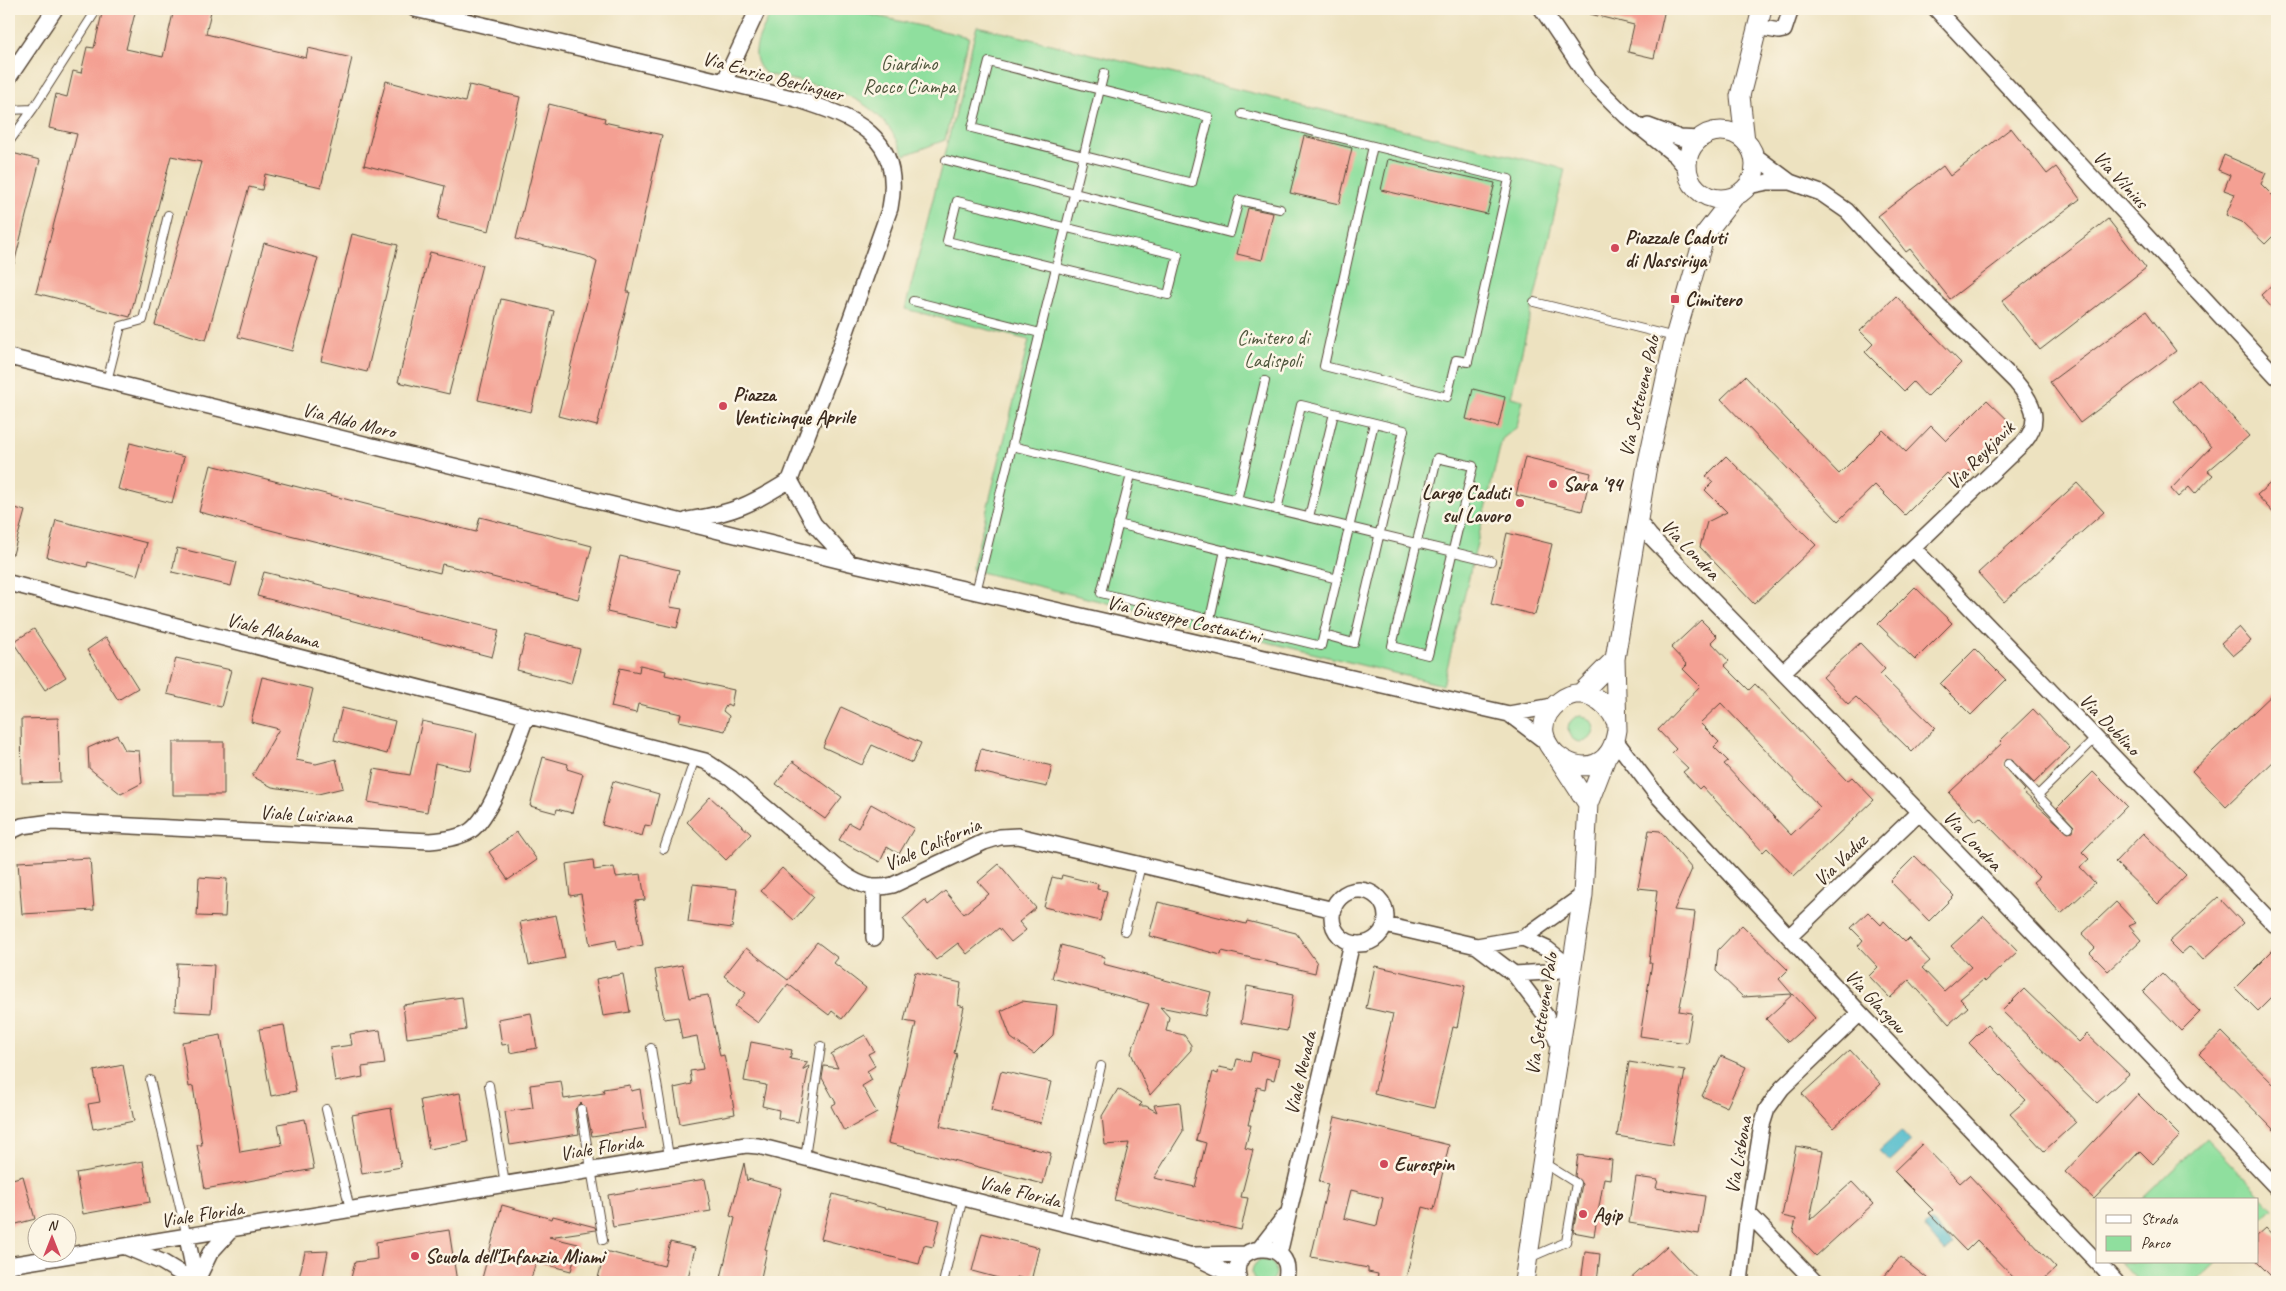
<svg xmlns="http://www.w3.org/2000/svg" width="2286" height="1291" font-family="Caveat,sans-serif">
<rect width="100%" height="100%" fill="#fcf5e5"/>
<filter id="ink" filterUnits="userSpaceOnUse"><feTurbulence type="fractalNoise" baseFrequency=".02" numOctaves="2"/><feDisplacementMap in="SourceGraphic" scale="10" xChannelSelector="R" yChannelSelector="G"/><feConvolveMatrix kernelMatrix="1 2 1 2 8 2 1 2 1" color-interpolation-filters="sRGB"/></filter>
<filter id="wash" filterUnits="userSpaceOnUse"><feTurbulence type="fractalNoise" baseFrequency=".0096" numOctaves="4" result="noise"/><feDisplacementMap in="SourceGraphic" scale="20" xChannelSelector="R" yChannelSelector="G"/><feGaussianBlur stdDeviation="1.12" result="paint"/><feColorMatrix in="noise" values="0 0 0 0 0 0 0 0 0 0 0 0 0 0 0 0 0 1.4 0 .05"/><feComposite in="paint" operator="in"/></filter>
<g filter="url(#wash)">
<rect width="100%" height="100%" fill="#ede2c0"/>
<path fill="#8fdf9e" stroke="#65845e" d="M773,9H846L969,37L945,140L905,155C875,90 829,89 766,74C744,54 763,32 773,9Z
M977,26L1565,169L1511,397L1523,400L1517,427L1502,439L1443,685L972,570L1029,340L905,309Z
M1568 729a13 13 0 1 1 26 0a13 13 0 1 1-26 0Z
M2206,1138L2273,1208L2257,1223V1200H2141Z
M1252 1272a12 12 0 1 1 24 0a12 12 0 1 1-24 0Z
M2120,1262H2217L2196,1282H2139Z"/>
<path fill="#50bbcc" stroke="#467275" d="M1901,1131L1911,1142L1890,1161L1879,1151Z
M1931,1221L1953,1245L1945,1252L1924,1227Z"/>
<g id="blocks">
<path fill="#f4a093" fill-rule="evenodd" d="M103,9H136L126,49L163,57L174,9H201L211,11L206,34L306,58L308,48L352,58L321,187L265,174L262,190L249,187L206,340L155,325L201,162L171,156L130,317L36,293L77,134L49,128L56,94L67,97L73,71L81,73L87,47L94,48Z
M1590,9H1665L1654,58L1628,52L1634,25L1590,14Z
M386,81L465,102L469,85L520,97L489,231L438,219L445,186L364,165Z
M549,104L605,118L604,122L662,135L627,292H630L597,426L558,416L597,262L586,256L516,239Z
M2011,128L2047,174L2056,167L2080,199L1950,299L1910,249L1906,252L1878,216L1943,166L1950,176Z
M1304,136L1352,148L1339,204L1290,193Z
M12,153L40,160L14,264L9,263V167Z
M2224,155L2266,173L2261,184L2277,200V232L2265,244L2242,222L2226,215L2235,194L2224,190L2230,175L2218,170Z
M1388,159L1495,183L1487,214L1381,190Z
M1248,208L1273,213L1262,260L1237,254Z
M2108,219L2146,268L2040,350L2002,301Z
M352,234L398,245L367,372L321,361Z
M264,243L318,258L292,351L238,337Z
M430,252L482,265L449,394L398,382Z
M2277,280V314L2261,295Z
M1896,296L1961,363L1927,397L1913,382L1904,391L1865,352L1873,344L1860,331Z
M501,299L554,311L531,412L478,400Z
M2146,311L2176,351L2080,423L2050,382Z
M1745,376L1839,474L1883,430L1906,452L1931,426L1946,441L1987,400L2014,426L1957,483L1947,473L1905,515L1875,485L1838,521L1721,399Z
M2199,379L2249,436L2208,471L2213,475L2195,494L2189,487L2178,497L2171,489L2211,447L2173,401Z
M1473,389L1505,397L1498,427L1466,419Z
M130,443L184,457L172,503L118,489Z
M1726,456L1816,545L1754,604L1700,547L1707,522L1727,512L1705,490L1713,482L1706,476Z
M1525,457L1591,473L1582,511L1516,495Z
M211,465L476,532L480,517L592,546L578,599L442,564L440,573L199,512Z
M2277,477V517L2257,495Z
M2077,483L2104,512L2004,602L1978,573Z
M9,506L25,511L13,554H9Z
M56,520L147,543L137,575L88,562L87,567L47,557Z
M1507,533L1552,544L1535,615L1491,604Z
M177,548L237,562L231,586L172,572Z
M620,556L679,570L670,607L682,609L677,628L607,612Z
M264,572L499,630L492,657L257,596Z
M1915,587L1952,623L1915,660L1878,624Z
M1701,620L1717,636L1711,642L1729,661L1724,665L1749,690L1755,684L1847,781L1852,777L1874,800L1794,876L1767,848L1763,852L1702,786L1699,789L1683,772L1688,768L1672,753L1676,749L1658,730L1700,686L1683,669L1687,665L1671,648ZM1721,703L1820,807L1791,835L1724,764L1728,761L1714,747L1719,742L1700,723Z
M2239,627L2251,641L2233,656L2221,643Z
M34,629L66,677L45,690L13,642Z
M526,635L580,649L571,684L517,670Z
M106,637L138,688L118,700L87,650Z
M1860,643L1885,669L1880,674L1935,728L1912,752L1856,697L1848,704L1823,677Z
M1975,649L2006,680L1971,715L1940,684Z
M176,658L231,670L221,707L167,694Z
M640,665L666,671L665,675L734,690L731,706L727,704L723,711L729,716L725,731L679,721L681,714L638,704L636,713L611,707L620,668L639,672Z
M262,677L313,689L296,760L316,764L336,759L343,788L318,794L272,787L252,776L279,729L251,722Z
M2277,690V758L2226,807L2192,771Z
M841,707L921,743L912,763L872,745L862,765L823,747Z
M342,708L395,721L387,754L334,740Z
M2033,709L2070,748L2034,783L2012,760H2005L2004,767L2025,790L2023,792L2068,833L2073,832L2074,826L2057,808L2093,772L2127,806L2082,852L2089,859L2080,867L2095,883L2061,914L2033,882L2039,877L1980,817L1975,821L1949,793L2002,743L2000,741Z
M58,718L60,782L22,783L21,719Z
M422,721L477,733L470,771L435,763L427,812L368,802L374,769L410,775Z
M117,735L125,750L139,751L142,783L121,794L89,768L88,748Z
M173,742H224V795H173Z
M981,749L1052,766L1047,787L975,771Z
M543,757L568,764L567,769L583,774L572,813L557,809L556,813L530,806Z
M793,761L842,797L825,819L776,784Z
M613,781L659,794L651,826L645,825L642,836L602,825Z
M710,797L751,834L726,860L687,822Z
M871,804L914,828L899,854L887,847L880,862L839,840L849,823L858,828Z
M1649,830L1660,831L1692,869L1674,910L1695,912L1688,967L1679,1011L1692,1013L1687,1043L1640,1036L1652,963H1649L1657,890L1638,888Z
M517,832L537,860L508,880L489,852Z
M2143,833L2186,875L2158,904L2115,862Z
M1915,856L1954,896L1929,921L1890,881Z
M90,858L94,910L22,914L18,862Z
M593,860L594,870L614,867L616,877L641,874L645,900L635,901L643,945L618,950L616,940L590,945L581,894L570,896L566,864Z
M999,864L1036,908L1019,922L1026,930L1011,942L999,928L967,954L958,943L936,960L903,919L925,900L928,905L945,891L964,914L989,894L978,882Z
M782,868L814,897L794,920L761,891Z
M1062,875L1098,884L1097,889L1107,891L1100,921L1044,907L1052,877L1061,879Z
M199,877L227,879L225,917L197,916Z
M693,884L737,889L732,928L688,922Z
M2218,897L2243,923L2203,960L2190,946L2181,954L2169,942Z
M1158,902L1246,924L1247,921L1296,933L1317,963L1315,973L1222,951L1221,955L1149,936Z
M2116,902L2136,923L2129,926L2141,940L2108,971L2090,953L2095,948L2082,934Z
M1868,912L1881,925L1884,921L1905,942L1909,938L1930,961L1922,968L1944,991L1971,967L1951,946L1984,916L2018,951L1985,982L1983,980L1960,999L1968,1007L1949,1024L1909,980L1890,998L1869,976L1878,967L1858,946L1863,940L1851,928Z
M556,915L565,958L529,965L520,922Z
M1742,925L1788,970L1779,979L1792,994L1743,997L1716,971L1718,950Z
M817,942L838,958L834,963L866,988L842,1019L832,1011L829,1015L788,984L758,1023L735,1006L746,993L724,976L746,948L788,980Z
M1061,945L1105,957L1103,964L1211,992L1205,1016L1160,1007L1169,1017L1166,1031L1184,1035L1191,1045V1050L1150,1095L1131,1053L1149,1004L1052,978Z
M2277,946V992L2258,1011L2235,988Z
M177,963L214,965L211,1013L175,1011Z
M682,965L689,998L708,995L720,1056L724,1055L735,1114L680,1124L674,1088L692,1084L690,1071L703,1069L697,1036L682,1039L678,1017L664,1019L655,970Z
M1375,966L1465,986L1457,1028L1453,1027L1434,1108L1374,1094L1393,1014L1366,1008Z
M915,972L961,983L958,1005L964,1007L954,1053L957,1054L940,1126L1051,1153L1043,1184L888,1143L916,1023L904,1021Z
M2162,973L2200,1012L2181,1031L2143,992Z
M623,974L630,1012L603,1016L596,979Z
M1247,986L1293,995L1287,1031L1241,1023Z
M2024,989L2079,1042L2087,1034L2129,1074L2097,1103L2002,1011Z
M1793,994L1815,1018L1788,1042L1766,1019Z
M462,997L466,1030L407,1038L403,1005Z
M1022,1001L1057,1005L1053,1035L1034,1054L1011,1038L1001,1011Z
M531,1013L537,1048L510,1053L509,1044L502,1045L498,1019Z
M284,1025L296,1091L271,1096L259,1029Z
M1987,1025L2076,1122L2044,1151L2010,1114L2026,1100L1969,1043Z
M380,1030L385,1064L362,1067L363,1077L335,1082L330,1048L352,1045L350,1034Z
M2222,1032L2277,1088V1133L2199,1054Z
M221,1035L240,1152L282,1145L278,1124L305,1119L314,1169L205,1189L197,1145H202L193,1086L189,1087L182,1042Z
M865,1035L874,1051L868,1054L875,1066L867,1071L872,1080L862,1086L877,1113L844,1131L831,1106L836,1103L822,1078L824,1066L838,1068L831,1054Z
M751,1042L792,1050L790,1059L808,1062L802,1070L809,1066L798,1122L778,1118L779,1110L762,1106L766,1085L744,1081Z
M1850,1050L1881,1084L1833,1128L1802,1094Z
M1252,1052L1279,1059L1274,1080L1267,1078L1265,1089L1257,1087L1248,1125H1251L1245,1148L1253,1150L1241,1197L1248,1198L1241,1230L1114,1200L1129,1143L1105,1145L1102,1116L1118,1089L1142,1103L1139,1106H1146L1157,1112L1154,1105L1180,1102L1183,1131L1154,1178L1195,1187L1206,1143L1196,1140L1213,1072L1218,1074L1219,1067L1234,1070L1237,1059L1250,1062Z
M1721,1056L1746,1067L1727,1107L1702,1096Z
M1629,1062L1685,1071L1672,1145L1617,1136Z
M123,1065L134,1121L93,1129L88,1104L100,1102L94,1071Z
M1001,1071L1051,1082L1041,1123L991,1111Z
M561,1081L564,1099L604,1093L603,1089L630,1085L631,1091L640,1089L646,1128L592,1136L586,1108L581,1103L575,1109L579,1134L510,1145L505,1112L533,1108L530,1085Z
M460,1093L468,1142L429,1149L420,1100Z
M2138,1094L2180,1136L2153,1164L2140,1151L2094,1199L2065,1172Z
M391,1108L401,1167L362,1174L352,1115Z
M1335,1117L1449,1145L1434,1210L1423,1207L1405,1282L1377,1278L1378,1274L1368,1272V1268L1311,1257L1328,1184L1319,1182ZM1351,1190L1383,1198L1377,1226L1344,1218Z
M1922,1144L1960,1183L1969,1175L2056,1268L2041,1282H2018L1977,1240L1966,1251L1929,1213L1933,1210L1894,1171Z
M1796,1146L1823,1151L1810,1220L1852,1182L1873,1204L1816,1256L1793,1232L1796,1219L1782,1216Z
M1578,1155L1612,1160L1610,1179L1604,1178L1594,1236L1573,1232L1582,1184L1575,1176Z
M143,1161L150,1202L83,1214L76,1173Z
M744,1163L747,1181L748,1179L781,1188L765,1249L767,1250L760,1282H720L735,1218L730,1216Z
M23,1176L35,1219L9,1226V1180Z
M1636,1177L1658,1180L1656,1188L1705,1196L1699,1234L1629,1223Z
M705,1179L711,1211L613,1227L608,1195Z
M833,1194L888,1209V1208L940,1220L933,1247L924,1245L919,1264L821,1239Z
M502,1205L552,1219L553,1216L595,1227L596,1230L549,1237L578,1244L571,1271L536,1262L530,1282H481Z
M2266,1228L2277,1240V1282L2257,1262V1236Z
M449,1230L457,1282H350L355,1262L377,1259L376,1242Z
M982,1233L1039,1248L1031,1281L1017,1277L1013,1282L972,1271Z
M670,1242L695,1248L687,1282H616L598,1278L605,1251L664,1266Z
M1667,1246L1701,1282H1627Z
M328,1251L322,1282H298L305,1252Z
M1585,1252L1600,1254L1597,1282H1581Z
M1900,1257L1932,1282H1880Z"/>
</g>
</g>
<g filter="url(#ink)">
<use href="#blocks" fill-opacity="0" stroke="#564636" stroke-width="1"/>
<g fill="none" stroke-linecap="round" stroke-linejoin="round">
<defs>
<path id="service" d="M989,62L1209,117L1192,183L972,128Z
M9,110L33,109L97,9
M1242,114L1509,179L1468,362L1456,360L1447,397L1324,366L1373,146
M9,142L33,109
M946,160L1230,233L1239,200L1280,209
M957,201L1178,255L1168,295L947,241Z
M913,301L1040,333
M1534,302L1675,337
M107,381L121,326L143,320L168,215
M1012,446L1491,561
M1437,458L1473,466L1428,655L1392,646Z
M1131,475L1101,593L1321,646L1374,423
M1237,500L1265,381
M1277,510L1301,405L1404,430L1354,643L1324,635
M1309,517L1334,413
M1118,524L1338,579
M976,592L1104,73
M1210,619L1225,550
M2008,764L2069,828
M2038,795L2096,738
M664,849L695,758
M1125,931L1141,865
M651,1048L669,1156
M150,1080L187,1237
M489,1085L505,1184
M326,1109L350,1209
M581,1109L603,1240
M805,1158L821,1046
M1064,1223L1101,1066
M1529,1258L1566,1242L1576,1183L1544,1163
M944,1279L963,1197"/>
<path id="minor" d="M415,9L796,99C854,117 904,136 890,208L836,360L790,480
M1542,9L1589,79L1626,116L1676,156L1688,170
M1936,9L2277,377
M1757,27L1779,31L1784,30L1791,9
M9,77L55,9
M724,82L758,9
M1648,126L1680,138L1699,139
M1754,155L1790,182L1821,193L1847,211L1879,246L2015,381C2032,401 2043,420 2024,442L1783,672
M1748,186L1768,182H1790
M9,357L850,563L1509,714L1553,706
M790,480L814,524L850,563
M688,520C734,513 752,504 790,480
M1638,521L1650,536L1919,812L2277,1188
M1913,548L2277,927
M9,583L705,761L731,778L845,875C861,886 874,890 893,885L984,842L1000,837L1018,836L1334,910
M1509,714L1546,742
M1615,740L1656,794L1860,1013L2116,1282
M9,832L22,826L52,822L430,841C443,840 459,838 470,831C494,815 516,742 527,715
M1332 917a27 27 0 1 1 54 0a27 27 0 1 1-54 0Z
M1385,925L1477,946L1514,974L1546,1016L1559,1046
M1789,937L1919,812
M874,938V888
M1523,938L1547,949L1571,968
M1477,946L1523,938L1583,895
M1514,974L1547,972L1571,968
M1748,1213L1815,1282
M187,1237L196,1282
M126,1247L162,1262L195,1282
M1260,1248L1285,1216
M1279,1254L1352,943
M1194,1255L1246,1254
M9,1265L746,1145L758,1146L1193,1256L1238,1278
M196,1282L210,1253L232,1229
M1240,1282C1222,1241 1300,1235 1285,1282
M1740,1282L1748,1213L1762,1125L1767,1109L1782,1088L1860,1013"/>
<path id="tertiary" d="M1687 165a34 34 0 1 1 68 0a34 34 0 1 1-68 0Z
M1745,141L1740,96L1762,9
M1580,694L1615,659
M1616,721C1606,700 1582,684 1560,701C1505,742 1606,807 1617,730L1615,659L1646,471L1675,337L1705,234L1734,197
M1558,758L1588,804
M1524,1282L1583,895L1588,804L1607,755"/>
</defs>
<use href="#service" stroke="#564636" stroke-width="10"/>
<use href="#minor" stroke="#564636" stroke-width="18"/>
<use href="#tertiary" stroke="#564636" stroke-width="21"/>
<use href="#service" stroke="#fff" stroke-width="8"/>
<use href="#minor" stroke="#fff" stroke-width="15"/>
<use href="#tertiary" stroke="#fff" stroke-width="19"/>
</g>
</g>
<g fill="#d1495b" stroke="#fcf5e5" stroke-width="2">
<circle cx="1615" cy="248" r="5"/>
<rect x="1670" y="294" width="10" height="10" rx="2.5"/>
<circle cx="723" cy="406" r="5"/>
<circle cx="1553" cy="484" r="5"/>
<circle cx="1520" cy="503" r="5"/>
<circle cx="1384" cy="1164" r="5"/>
<circle cx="1583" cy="1214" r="5"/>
<circle cx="415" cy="1256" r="5"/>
</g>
<g text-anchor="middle" stroke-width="5" stroke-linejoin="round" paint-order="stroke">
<g font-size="20" fill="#50573e" stroke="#fcf5e5">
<text x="909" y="70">Giardino<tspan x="909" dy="23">Rocco Ciampa</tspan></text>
<text x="1273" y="344">Cimitero di<tspan x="1273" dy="23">Ladispoli</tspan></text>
</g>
<g font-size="20" fill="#3b2a1e" stroke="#fcf5e5">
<text transform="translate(773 76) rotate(15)" y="7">Via Enrico Berlinguer</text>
<text transform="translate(2121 179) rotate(47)" y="7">Via Vilnius</text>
<text transform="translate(1639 396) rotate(-77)" y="7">Via Settevene Palo</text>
<text transform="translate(349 420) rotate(14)" y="7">Via Aldo Moro</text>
<text transform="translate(1980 455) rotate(-45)" y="7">Via Reykjavik</text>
<text transform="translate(1691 549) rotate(46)" y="7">Via Londra</text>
<text transform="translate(1184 619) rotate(13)" y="7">Via Giuseppe Costantini</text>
<text transform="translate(273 630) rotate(14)" y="7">Viale Alabama</text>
<text transform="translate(2110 724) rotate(46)" y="7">Via Dublino</text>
<text transform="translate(306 814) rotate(3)" y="7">Viale Luisiana</text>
<text transform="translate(1973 840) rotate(46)" y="7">Via Londra</text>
<text transform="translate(932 844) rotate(-24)" y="7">Viale California</text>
<text transform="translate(1840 860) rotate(-44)" y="7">Via Vaduz</text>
<text transform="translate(1876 1001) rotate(47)" y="7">Via Glasgow</text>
<text transform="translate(1541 1014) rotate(-81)" y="7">Via Settevene Palo</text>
<text transform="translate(1300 1073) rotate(-77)" y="7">Viale Nevada</text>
<text transform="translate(601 1147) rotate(-9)" y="7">Viale Florida</text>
<text transform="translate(1738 1155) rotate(-80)" y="7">Via Lisbona</text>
<text transform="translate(1020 1191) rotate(14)" y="7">Viale Florida</text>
<text transform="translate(202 1214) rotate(-9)" y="7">Viale Florida</text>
</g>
<g font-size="20" font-weight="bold" fill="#3b2a1e" stroke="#fcf5e5" text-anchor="start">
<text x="1625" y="244">Piazzale Caduti<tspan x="1625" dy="23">di Nassiriya</tspan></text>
<text x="1685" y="306">Cimitero</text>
<text x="733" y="401">Piazza<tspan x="733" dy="23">Venticinque Aprile</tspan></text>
<text x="1563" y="491">Sara '94</text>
<text x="1510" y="499" text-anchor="end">Largo Caduti<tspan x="1510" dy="23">sul Lavoro</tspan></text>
<text x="1394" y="1171">Eurospin</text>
<text x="1593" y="1221">Agip</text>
<text x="425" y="1263">Scuola dell'Infanzia Miami</text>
</g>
</g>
<rect width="2286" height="1291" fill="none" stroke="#fcf5e5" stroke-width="30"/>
<rect x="2096" y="1198" width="162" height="65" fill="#fcf5e5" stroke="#afa495"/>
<rect x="2106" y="1215" width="25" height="8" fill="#ffffff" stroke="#afa495"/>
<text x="2141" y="1224" font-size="15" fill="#3b2a1e">Strada</text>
<rect x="2106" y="1236" width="25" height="15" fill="#8fdf9e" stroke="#afa495"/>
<text x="2141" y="1248" font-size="15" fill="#3b2a1e">Parco</text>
<g transform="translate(52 1238)"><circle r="24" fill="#fcf5e5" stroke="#afa495"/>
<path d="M0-4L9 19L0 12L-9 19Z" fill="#d1495b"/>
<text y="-8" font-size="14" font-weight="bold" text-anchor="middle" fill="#3b2a1e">N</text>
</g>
</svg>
